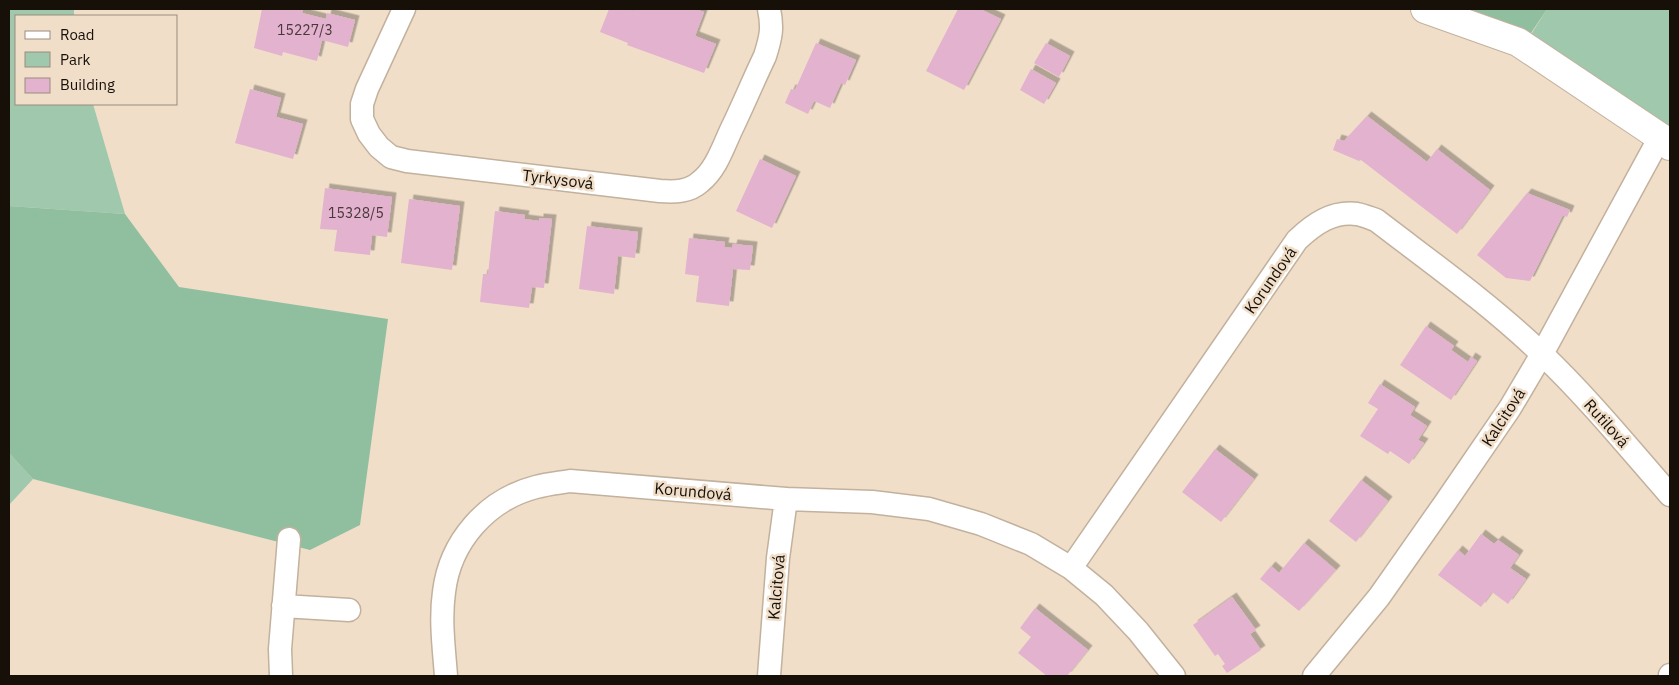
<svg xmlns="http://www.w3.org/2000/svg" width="1679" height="685" font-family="'IBM Plex Sans',sans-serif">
<defs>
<filter id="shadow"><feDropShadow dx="4.5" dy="-4.5" stdDeviation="0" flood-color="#0004"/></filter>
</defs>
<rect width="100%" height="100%" fill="#f0dec9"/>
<path fill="#9fc8ac" d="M9,9H74V16H16V104H93L125,214L9,206Z
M1547,9H1670V132L1530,36Z
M9,453L33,479L9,505Z"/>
<path fill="#90bf9f" d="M1470,9H1547L1529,36Z
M9,206L125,214L179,287L388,319L360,525L310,550L33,479L9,453Z"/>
<path fill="#e3b2cf" filter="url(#shadow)" d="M262,9H303L302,13L326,19L327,13L355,20L348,47L322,40L317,61L283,52L282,56L254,48Z
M609,9H627L633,11L634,9H695L704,12L695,36L716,44L704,73L627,45L628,43L600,32Z
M958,9H980L1001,19L964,90L926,71Z
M816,43L856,60L845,85L841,83L830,108L814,101L808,114L785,103L791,89L795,90Z
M1046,43L1070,56L1059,77L1034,63Z
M1031,69L1056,83L1044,104L1020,90Z
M250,89L281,98L276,117L303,124L293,159L235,143Z
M1367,116L1427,162L1437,149L1490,190L1457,234L1361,160L1359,161L1333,150L1337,139L1344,141Z
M760,159L796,176L772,228L736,211Z
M325,188L392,197L387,237L372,235L370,255L334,251L337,230L320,229Z
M1527,193L1570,210L1567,217L1563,215L1530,281L1506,278L1477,255Z
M409,199L460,206L452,270L401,263Z
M495,211L525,215L524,219L539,221V218L552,219L544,288L532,287L529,308L480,302L483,274H488Z
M587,226L638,232L635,258L618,256L614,294L579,289Z
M689,238L725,242L724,247L732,248L733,244L753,246L750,270L733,269L729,306L696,302L699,276L685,274Z
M1426,326L1454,346L1451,350L1468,362L1471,357L1477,361L1451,400L1400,365Z
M1380,384L1415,407L1410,415L1427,426L1418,440L1424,443L1409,464L1390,451L1388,454L1360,436L1378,409L1368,403Z
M1215,449L1254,479L1221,522L1182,492Z
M1361,480L1388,501L1356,542L1329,521Z
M1481,534L1494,544L1498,540L1519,555L1510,568L1526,579L1508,604L1492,592L1481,607L1438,575L1458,550L1465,556Z
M1304,543L1336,570L1299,611L1260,579L1271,566L1279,573Z
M1232,597L1256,630L1250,634L1261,650L1227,673L1222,666L1225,664L1218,654L1215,656L1193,625Z
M1035,608L1088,650L1067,676H1047L1018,653L1031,637L1020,628Z"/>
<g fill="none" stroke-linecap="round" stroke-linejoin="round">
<defs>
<path id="street" d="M404,9L367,89L362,104V119L369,134L379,147L391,157L407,161L660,191C675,192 689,192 700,182C717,169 724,144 733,126C744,103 754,79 765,56C771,37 773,28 769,9
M1071,568L1297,240C1314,224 1332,211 1357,214C1363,215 1370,218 1376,220C1432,263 1490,304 1542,354C1588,398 1628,447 1670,495
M283,606L349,610
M281,676L280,649L289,539
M446,676C444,649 440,620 444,592C450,542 486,500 536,487C547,484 558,483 570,481L786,499L872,502L929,509L981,524L1031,544L1071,568L1104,595L1138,631L1174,676
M769,676L778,558L786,499
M1314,676L1379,597L1445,503L1510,408L1542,354L1660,137
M1670,676V675"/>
<path id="secondary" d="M1425,9L1518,42L1660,137L1670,146"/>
</defs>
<use href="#street" stroke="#c2b19d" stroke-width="25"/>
<use href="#secondary" stroke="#c2b19d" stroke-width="30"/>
<use href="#street" stroke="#fff" stroke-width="22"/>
<use href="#secondary" stroke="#fff" stroke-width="28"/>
</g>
<g text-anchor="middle" stroke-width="5" stroke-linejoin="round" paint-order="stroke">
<g font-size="14" fill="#49383a">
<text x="305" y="35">15227/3</text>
<text x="356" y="218">15328/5</text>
</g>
<g font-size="16" fill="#161009" stroke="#f0dec9">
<text transform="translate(558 179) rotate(7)" y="6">Tyrkysová</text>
<text transform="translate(1270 280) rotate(-55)" y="6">Korundová</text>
<text transform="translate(1503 417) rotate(-57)" y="6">Kalcitová</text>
<text transform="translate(1607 423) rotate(48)" y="6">Rutilová</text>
<text transform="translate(693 491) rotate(5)" y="6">Korundová</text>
<text transform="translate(776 587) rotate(-85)" y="6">Kalcitová</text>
</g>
</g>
<rect width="1679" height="685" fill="none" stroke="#161009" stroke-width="20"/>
<rect x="15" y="15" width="162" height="90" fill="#f0dec9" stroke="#998c7c"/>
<rect x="25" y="31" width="25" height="8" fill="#ffffff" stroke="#998c7c"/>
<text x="60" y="40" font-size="15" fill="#161009">Road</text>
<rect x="25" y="52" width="25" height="15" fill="#9fc8ac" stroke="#998c7c"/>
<text x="60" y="65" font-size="15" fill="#161009">Park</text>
<rect x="25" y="78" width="25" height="15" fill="#e3b2cf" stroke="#998c7c"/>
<text x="60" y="90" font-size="15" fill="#161009">Building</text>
</svg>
